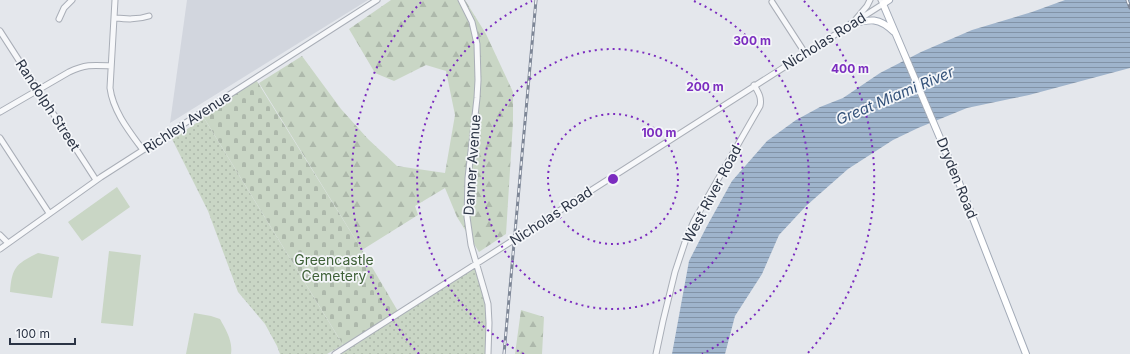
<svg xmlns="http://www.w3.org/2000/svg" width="1130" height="354" font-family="Inter,sans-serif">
<defs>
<pattern id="grass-dots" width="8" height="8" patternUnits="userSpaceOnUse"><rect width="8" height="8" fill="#c9d6c5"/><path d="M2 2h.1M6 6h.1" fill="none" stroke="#adb8ab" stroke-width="1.8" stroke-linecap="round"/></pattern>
<pattern id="forest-firs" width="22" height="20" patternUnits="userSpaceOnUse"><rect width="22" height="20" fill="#c9d6c5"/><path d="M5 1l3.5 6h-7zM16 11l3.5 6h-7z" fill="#adb8ab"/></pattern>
<pattern id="cemetery-stones" width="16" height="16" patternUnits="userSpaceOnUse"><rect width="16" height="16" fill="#c9d6c5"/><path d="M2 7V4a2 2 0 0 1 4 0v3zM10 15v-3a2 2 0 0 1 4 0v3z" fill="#adb8ab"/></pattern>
<pattern id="water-rules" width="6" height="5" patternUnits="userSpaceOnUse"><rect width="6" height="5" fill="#9fb4cc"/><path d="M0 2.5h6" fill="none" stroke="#8293a7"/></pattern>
</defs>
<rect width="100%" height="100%" fill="#e4e7ec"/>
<path fill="#d2d6de" d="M187,0H368L170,123Z"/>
<path fill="url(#grass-dots)" d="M204,118L343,345L327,354H280L277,346L265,324L238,292L208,211L172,139Z
M476,264L488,304V354H335Z"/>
<path fill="url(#forest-firs)" d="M391,0H465L486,34L513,92V122L506,234L479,252L457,217L445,188L415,206L418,215L362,250L259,83L302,56L341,109L368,139L397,166L445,173L455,115L446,71L426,65L394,81L375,73L349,29Z
M521,310L544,317L542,354H515Z"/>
<path fill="url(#cemetery-stones)" d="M255,78L362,250L399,313L345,348L201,113Z"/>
<path fill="#c9d6c5" d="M117,187L130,207L82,241L68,222Z
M109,251L141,255L133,326L101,323Z
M38,253L59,257L52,298L10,292C12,267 16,264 38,253Z
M194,313L211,316L220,319C226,330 233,341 231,354H186Z"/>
<path fill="url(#water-rules)" d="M1065,0H1130V68L1029,95L967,108L918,128L893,140L848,169L806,206L779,235L762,274L735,316L725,354H672L689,261L707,226L732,181L767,141L796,120L820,107L843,98L880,73L921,52L972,30L1032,12Z"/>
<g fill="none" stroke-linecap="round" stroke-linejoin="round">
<defs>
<path id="minor" d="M115,0L110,88C113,111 129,131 143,150
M461,0L472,22L477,44L478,80L477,98L468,178L467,217L471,245L485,293L488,304L489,323L488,354
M772,2L805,53
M114,18C126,19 137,20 149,16
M59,19L64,8L72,0
M856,19L867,6L870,0
M0,31L96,180
M0,112L69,72C86,64 93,65 111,66
M0,138L49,213
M0,235L8,243
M0,249L101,177L377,0
M335,354L883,4L881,0
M656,354L663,321L675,272L685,242L694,221L760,106C762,97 758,92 754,85"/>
<path id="major" d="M889,0L883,4L960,185L1026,354
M851,24C870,19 879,17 894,32"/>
</defs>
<use href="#minor" stroke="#a9aeb7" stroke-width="7"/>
<use href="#major" stroke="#a3abb8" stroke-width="8"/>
<use href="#minor" stroke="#f7f8fa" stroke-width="5"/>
<use href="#major" stroke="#fff" stroke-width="6"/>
<defs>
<path id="rail" d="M1127,0L1130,8
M504,354L536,0"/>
</defs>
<use href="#rail" stroke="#7d8696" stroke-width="3"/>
<use href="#rail" stroke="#f4f6f9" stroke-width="1.5" stroke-dasharray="4.5" stroke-linecap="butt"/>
</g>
<g fill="none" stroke="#7b2cbf" stroke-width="2" stroke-dasharray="2 4">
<circle cx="613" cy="179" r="65"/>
<circle cx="613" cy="179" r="130"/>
<path d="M524 354A196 196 0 0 1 532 1M694 1A196 196 0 0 1 702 354"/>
<path d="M419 354A261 261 0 0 1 422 1M804 1A261 261 0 0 1 807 354"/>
</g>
<g text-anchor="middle" stroke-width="3.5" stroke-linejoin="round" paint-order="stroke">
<g font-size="14" fill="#2b3445" stroke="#f4f6f9">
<text transform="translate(824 41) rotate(-32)" y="5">Nicholas Road</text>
<text transform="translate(48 105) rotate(57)" y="5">Randolph Street</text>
<text transform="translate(187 122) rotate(-33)" y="5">Richley Avenue</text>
<text transform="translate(472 165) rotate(-86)" y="5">Danner Avenue</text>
<text transform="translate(957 178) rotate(68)" y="5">Dryden Road</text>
<text transform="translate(712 194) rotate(-62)" y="5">West River Road</text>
<text transform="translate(551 216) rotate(-33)" y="5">Nicholas Road</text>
</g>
<g font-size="14" fill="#3f6138" stroke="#f4f6f9">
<text x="334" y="265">Greencastle<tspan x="334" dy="16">Cemetery</tspan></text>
</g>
<g font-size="15" font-style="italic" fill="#34527a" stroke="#f4f6f9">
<text transform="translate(895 96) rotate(-23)" y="5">Great Miami River</text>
</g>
</g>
<circle cx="613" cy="179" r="6" fill="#7b2cbf" stroke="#f4f6f9" stroke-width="2"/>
<g font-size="12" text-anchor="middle" font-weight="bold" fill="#7b2cbf" stroke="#f4f6f9" stroke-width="3.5" stroke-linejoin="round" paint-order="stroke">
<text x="752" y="45">300 m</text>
<text x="850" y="73">400 m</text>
<text x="705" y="91">200 m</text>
<text x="659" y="137">100 m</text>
</g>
<path d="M10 338v6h65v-6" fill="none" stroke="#2b3445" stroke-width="2"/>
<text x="16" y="338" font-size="12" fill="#2b3445" stroke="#f4f6f9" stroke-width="3" paint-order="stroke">100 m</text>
</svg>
